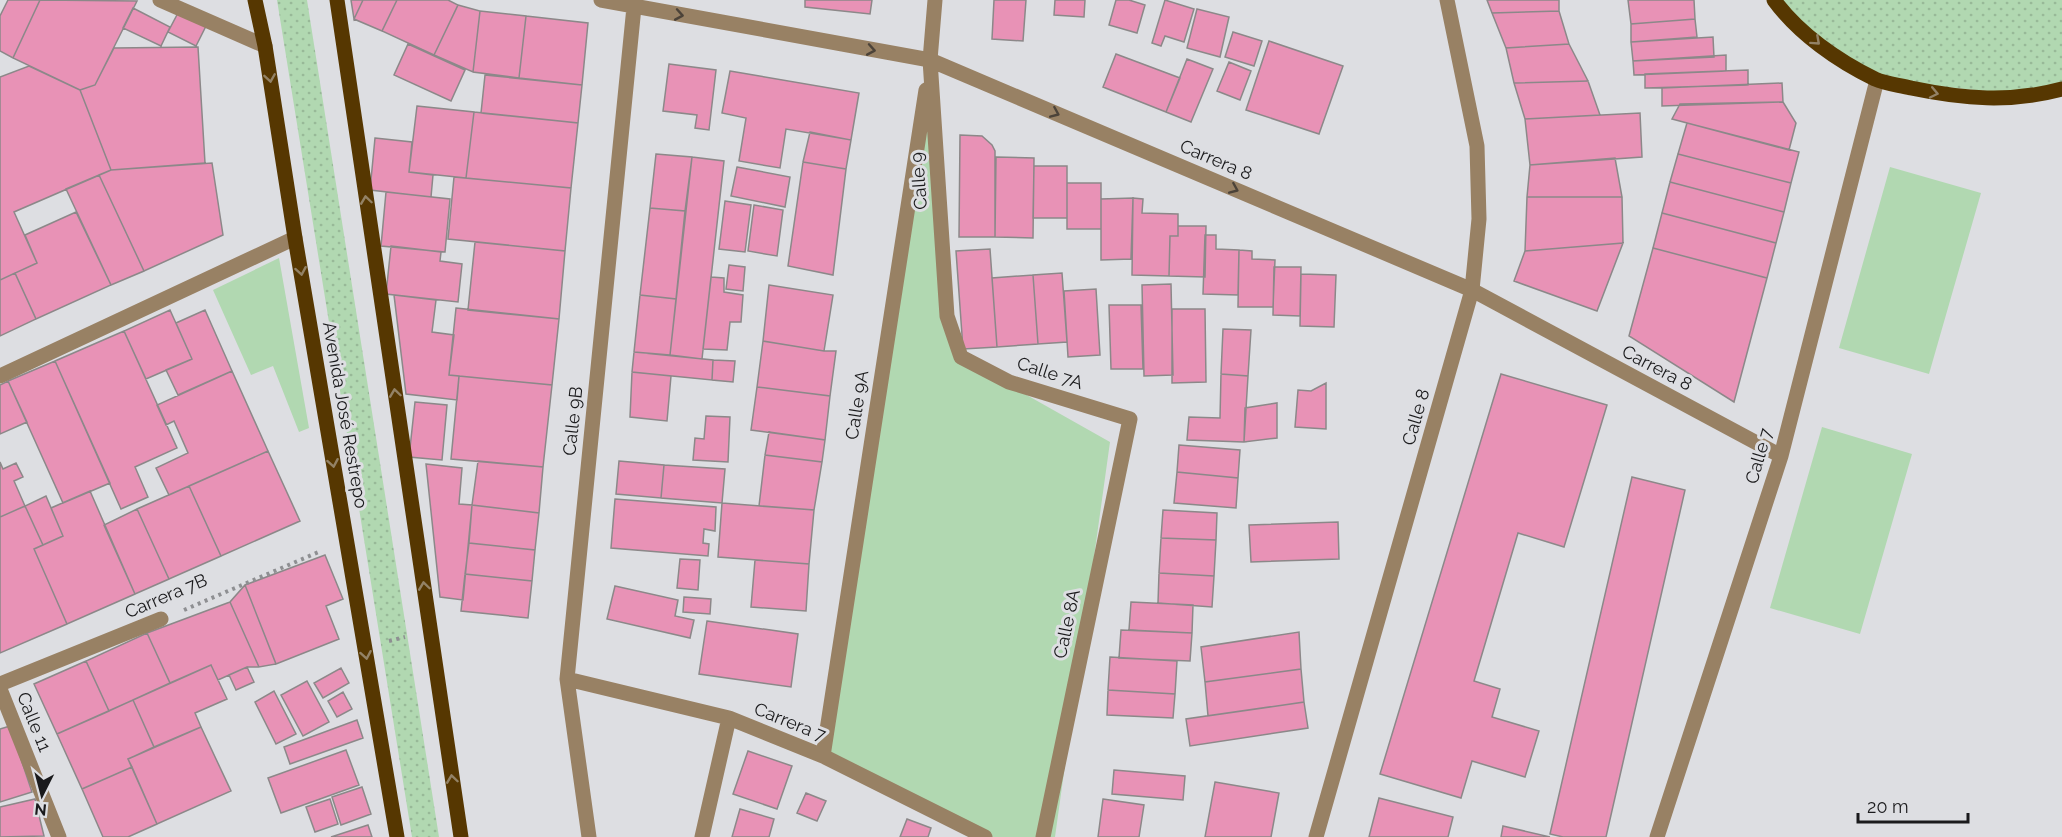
<svg xmlns="http://www.w3.org/2000/svg" width="2062" height="837" font-family="Raleway,sans-serif">
<defs>
<pattern id="grass-dots" width="8" height="8" patternUnits="userSpaceOnUse" patternTransform="scale(1.5)"><rect width="8" height="8" fill="#b1d8b1"/><path d="M2 2h.1M6 6h.1" fill="none" stroke="#98b998" stroke-width="1.8" stroke-linecap="round"/></pattern>
</defs>
<rect width="100%" height="100%" fill="#dddee2"/>
<path fill="url(#grass-dots)" d="M277,0H307L439,837H412Z
M1774,0H2062V89L2035,96L1877,80L1823,48Z"/>
<path fill="#b1d8b1" d="M930,60L956,361L986,372L1110,442L1055,837H985L823,756Z
M1890,167L1981,193L1929,374L1839,348Z
M279,258L309,428L299,432L273,366L251,375L213,290Z
M1822,427L1912,454L1860,634L1770,608Z"/>
<path fill="#e892b6" stroke="#8c8889" stroke-width="1.5" d="M8,0H40L13,58L0,51V16Z
M40,0L137,1L95,85L80,90L13,58Z
M351,0H363L354,19Z
M363,0H397L382,31L354,19Z
M397,0H448L458,5L434,55L382,31Z
M805,0H872L870,14L805,7Z
M994,0H1026L1023,41L992,39Z
M1055,0H1085L1084,17L1054,15Z
M1116,0H1129L1145,5L1137,33L1109,25Z
M1165,0L1194,9L1184,42L1165,36L1161,46L1152,43Z
M1487,0H1559V11L1492,13Z
M1628,0H1694L1695,19L1631,24Z
M458,5L480,11L473,72L434,55Z
M133,8L170,27L161,46L123,28Z
M1197,9L1229,17L1220,57L1187,48Z
M179,11L206,26L196,46L168,32Z
M480,11L526,16L519,78L473,72Z
M1559,11L1569,44L1506,48L1492,13Z
M526,16L588,23L582,85L519,78Z
M1695,19L1697,37L1631,42V24Z
M1233,32L1262,41L1254,66L1225,57Z
M1713,37L1714,57L1633,61L1631,42Z
M1269,41L1343,66L1319,134L1246,110Z
M408,44L465,70L451,101L394,75Z
M1569,44L1588,81L1514,83L1506,48Z
M198,47L205,163L111,170L80,90L95,85L114,48Z
M1116,54L1180,78L1166,112L1103,87Z
M1726,55V71L1634,75L1633,61Z
M1187,59L1213,69L1191,122L1166,112Z
M1229,62L1251,71L1240,100L1217,91Z
M669,64L716,70L709,130L695,128L697,115L663,111Z
M29,66L80,90L111,170L14,212L37,263L0,280V77Z
M1748,70V85L1645,88V74Z
M730,71L859,93L851,140L786,129L780,168L739,161L746,118L722,113Z
M485,75L582,85L578,123L481,113Z
M1588,81L1600,115L1525,119L1514,83Z
M1782,83L1783,102L1662,106V88Z
M1783,102L1796,123L1789,150L1672,119L1680,104Z
M417,106L474,112L466,178L409,172Z
M474,112L578,123L571,188L466,178Z
M1640,113L1642,157L1530,165L1525,119Z
M1687,123L1799,152L1791,183L1678,154Z
M810,132L851,140L846,169L803,162Z
M960,135L982,136L992,145L995,151V237H959Z
M375,138L412,142L409,172L433,175L431,197L370,190Z
M656,154L692,157L685,211L650,208Z
M1678,154L1791,183L1784,212L1670,182Z
M692,157L724,161L702,359L670,355Z
M996,157L1034,158L1033,238L995,237Z
M1615,158L1622,197H1527L1530,165Z
M803,162L846,169L833,275L788,266Z
M212,163L223,235L144,271L99,175L111,170Z
M1034,166H1067V218H1033Z
M737,167L790,177L785,207L731,196Z
M99,175L144,271L111,285L66,189Z
M454,177L571,188L565,251L448,239Z
M1670,182L1784,212L1776,243L1662,213Z
M1067,183H1101V229H1067Z
M386,192L450,199L445,252L381,246Z
M1527,197H1622L1623,243L1525,251Z
M1133,198L1131,259L1101,260V199Z
M1133,198L1143,199L1142,213L1178,214V236H1170L1169,276L1132,275Z
M725,201L751,205L745,252L719,249Z
M754,205L783,210L777,256L748,251Z
M650,208L685,211L676,299L640,295Z
M76,212L111,285L36,319L15,273L37,263L25,235Z
M1662,213L1776,243L1767,278L1653,248Z
M1178,226H1206L1205,277L1169,276L1170,236H1178Z
M1205,235H1216V249L1239,250L1238,295L1203,294Z
M475,242L565,251L559,319L468,310Z
M1623,243L1597,311L1514,281L1525,251Z
M391,246L441,252L440,261L462,264L458,302L386,294Z
M1653,248L1767,278L1734,402L1629,336Z
M990,249L997,347L963,349L956,251Z
M1239,250L1252,251V259L1275,260L1273,307H1238Z
M729,265L745,267L743,291L726,289Z
M1274,267H1301L1300,316L1273,315Z
M15,273L36,319L0,336V280Z
M1062,273L1067,342L1038,344L1033,275Z
M1301,274L1336,275L1334,327L1300,326Z
M1033,275L1038,344L997,347L992,278Z
M711,277L724,278V292L743,295L741,322H730L727,350L703,349Z
M1171,284L1173,375L1144,376L1142,285Z
M769,285L833,295L824,351L763,341Z
M1096,289L1100,355L1068,357L1064,291Z
M394,295L436,300L432,332L454,335L449,375L459,376L457,400L406,394Z
M640,295L676,299L670,355L634,352Z
M1109,305H1141L1143,369H1111Z
M456,308L559,319L552,385L449,375Z
M1172,309H1205L1206,382L1172,383Z
M170,310L192,359L146,379L124,331Z
M205,310L232,371L178,395L166,370L192,359L176,323Z
M1223,329L1251,330L1248,376L1221,374Z
M124,331L177,448L135,467L148,497L121,509L55,361Z
M763,341L824,351H836L830,396L757,387Z
M634,352L713,360L712,380L632,372Z
M713,360L735,361L733,382L712,380Z
M55,361L110,483L63,503L8,381Z
M232,371L268,451L169,495L156,468L188,453L174,421L166,425L157,405Z
M632,372L671,376L667,421L630,417Z
M1221,374L1248,376L1244,442L1187,440L1189,417L1220,418Z
M1501,374L1607,405L1564,547L1518,533L1474,681L1500,689L1492,717L1539,731L1525,777L1472,761L1461,798L1380,774Z
M459,376L552,385L543,467L451,459Z
M8,381L27,422L0,434V385Z
M1326,383V429L1295,427L1298,390L1311,391Z
M757,387L830,396L825,440L751,430Z
M415,402L447,405L442,460L409,457Z
M1277,403V438L1244,442L1245,408Z
M706,416L730,417L728,462L693,460L695,438L704,439Z
M769,432L825,440L822,462L765,455Z
M1179,445L1240,450L1238,478L1177,472Z
M268,451L300,521L221,556L189,486Z
M765,455L822,462L814,510L759,506Z
M478,461L543,467L539,513L472,505Z
M619,461L664,465L661,498L616,494Z
M0,462L3,469L16,463L23,477L14,481L25,506L0,517Z
M426,464L462,468L459,504L472,505L463,600L440,597Z
M664,465L725,469L722,503L661,498Z
M1177,472L1238,478L1236,508L1174,503Z
M1632,477L1685,490L1606,837H1563L1550,834Z
M189,486L221,556L169,579L137,509Z
M90,491L135,594L67,624L34,549L63,536L51,508Z
M46,496L63,536L43,545L25,506Z
M615,499L716,507L715,531L704,529L703,543L709,544L708,556L611,548Z
M722,503L814,510L809,564L718,557Z
M472,505L539,513L535,550L469,543Z
M25,506L43,545L34,549L67,624L0,653V517Z
M137,509L169,579L135,594L104,525Z
M1163,510L1217,513L1216,540L1161,538Z
M1338,522L1339,559L1251,562L1249,525Z
M1161,538L1216,540L1214,576L1159,573Z
M469,543L535,550L532,581L465,574Z
M325,555L343,599L326,606L339,639L276,664L245,585Z
M680,559L700,560L698,590L677,588Z
M755,560L809,564L806,611L751,607Z
M1159,573L1214,576L1212,607L1158,603Z
M465,574L532,581L528,618L461,611Z
M245,585L276,664L259,667L230,602Z
M615,586L678,600L675,616L694,620L690,638L607,619Z
M684,597L711,599L710,614L683,612Z
M230,602L259,667H247L218,680L211,665L170,683L147,633Z
M1131,602L1193,605L1192,633L1129,630Z
M707,621L798,634L791,687L699,674Z
M1121,630L1192,633L1190,661L1119,658Z
M1299,632L1301,669L1205,682L1201,647Z
M147,633L170,683L109,711L86,661Z
M1110,657L1177,661L1175,694L1108,690Z
M86,661L109,711L57,734L34,684Z
M211,665L227,699L195,713L201,727L154,747L133,700Z
M247,667L254,682L236,690L229,675Z
M341,668L349,683L323,698L314,683Z
M1301,669L1304,702L1208,716L1205,682Z
M307,681L329,722L303,736L281,695Z
M1108,690L1175,694L1173,718L1107,715Z
M274,691L296,734L276,744L255,702Z
M343,692L352,709L337,717L328,701Z
M133,700L154,747L128,759L132,767L82,789L57,734Z
M1304,702L1308,728L1190,746L1186,719Z
M357,720L363,738L290,764L284,747Z
M10,726L32,792L0,802V729Z
M201,727L231,791L157,824L128,759Z
M346,750L359,785L281,813L268,778Z
M748,751L792,766L777,809L733,794Z
M132,767L157,824L128,837H103L82,789Z
M1114,770L1185,776L1183,800L1112,794Z
M1215,782L1279,793L1271,837H1205Z
M362,787L371,814L341,825L332,797Z
M806,793L826,801L817,821L797,813Z
M1379,798L1453,817L1448,837H1369Z
M35,799L44,836L0,837V807Z
M330,799L338,824L315,832L306,807Z
M1103,799L1144,805L1139,837H1098Z
M740,809L774,819L769,837H732Z
M907,819L931,828L928,837H900Z
M368,825L372,837H331Z
M1503,826L1550,837H1501Z"/>
<g fill="none" stroke-linecap="round" stroke-linejoin="round">
<path stroke="#8e8f92" stroke-width="4" stroke-dasharray="3 4.5" stroke-linecap="butt" d="M184,610L321,551
M389,641L405,637"/>
<path stroke="#988164" stroke-width="15" d="M160,0L265,46
M601,0L930,60L1472,290L1781,456
M935,0L930,60L947,316L961,357L1009,382L1130,419L1043,837
M0,376L295,238
M567,679L729,718L823,756L985,837
M0,684L161,619
M0,689L59,837
M823,756L926,90
M589,837L567,679L634,7
M702,837L729,718
M1316,837L1472,290L1479,219L1477,146L1447,0
M1657,837L1781,456L1877,80"/>
<path stroke="#563701" stroke-width="15" d="M255,0L265,46L295,238L397,837
M337,0L461,837
M1774,0C1799,34 1838,61 1875,79C1886,84 1900,85 1911,88C1964,99 2010,103 2062,89"/>
</g>
<defs><path id="oneway-chevron" d="M-2-3.5L2.5 0L-2 3.5" fill="none" stroke-width="1.6" stroke-linecap="round" stroke-linejoin="round" transform="scale(1.5)"/></defs>
<g stroke="#4c4339">
<use href="#oneway-chevron" transform="translate(679 15) rotate(10)"/>
<use href="#oneway-chevron" transform="translate(871 50) rotate(10)"/>
<use href="#oneway-chevron" transform="translate(1055 113) rotate(23)"/>
<use href="#oneway-chevron" transform="translate(1234 189) rotate(23)"/>
</g>
<g stroke="#938266">
<use href="#oneway-chevron" transform="translate(1816 41) rotate(42)"/>
<use href="#oneway-chevron" transform="translate(270 78) rotate(81)"/>
<use href="#oneway-chevron" transform="translate(1934 93) rotate(12)"/>
<use href="#oneway-chevron" transform="translate(366 200) rotate(-98)"/>
<use href="#oneway-chevron" transform="translate(301 271) rotate(80)"/>
<use href="#oneway-chevron" transform="translate(395 393) rotate(-98)"/>
<use href="#oneway-chevron" transform="translate(333 463) rotate(80)"/>
<use href="#oneway-chevron" transform="translate(424 586) rotate(-98)"/>
<use href="#oneway-chevron" transform="translate(366 655) rotate(80)"/>
<use href="#oneway-chevron" transform="translate(452 779) rotate(-98)"/>
</g>
<g text-anchor="middle" stroke-width="6" stroke-linejoin="round" paint-order="stroke">
<g font-size="18" fill="#1a1a1c" stroke="#dddee2">
<text transform="translate(1216 160) rotate(23)" y="6">Carrera 8</text>
<text transform="translate(919 181) rotate(-94)" y="6">Calle 9</text>
<text transform="translate(1657 368) rotate(28)" y="6">Carrera 8</text>
<text transform="translate(1050 373) rotate(18)" y="6">Calle 7A</text>
<text transform="translate(857 405) rotate(-81)" y="6">Calle 9A</text>
<text transform="translate(345 415) rotate(80)" y="6">Avenida José Restrepo</text>
<text transform="translate(1416 417) rotate(-74)" y="6">Calle 8</text>
<text transform="translate(573 421) rotate(-84)" y="6">Calle 9B</text>
<text transform="translate(1759 456) rotate(-74)" y="6">Calle 7</text>
<text transform="translate(166 596) rotate(-23)" y="6">Carrera 7B</text>
<text transform="translate(1067 624) rotate(-78)" y="6">Calle 8A</text>
<text transform="translate(34 722) rotate(68)" y="6">Calle 11</text>
<text transform="translate(790 722) rotate(22)" y="6">Carrera 7</text>
</g>
</g>
<g transform="translate(42 795) rotate(186)" stroke="#dddee2" stroke-width="4.5" paint-order="stroke">
<path d="M0-4.5L10 22L0 15L-10 22Z" fill="#1a1a1c"/>
<text y="-9" font-size="16" font-weight="bold" text-anchor="middle" fill="#1a1a1c">N</text>
</g>
<path d="M1858 813v9h110v-9" fill="none" stroke="#1a1a1c" stroke-width="3"/>
<text x="1867" y="813" font-size="18" fill="#1a1a1c" stroke="#dddee2" stroke-width="4.5" paint-order="stroke">20 m</text>
</svg>
